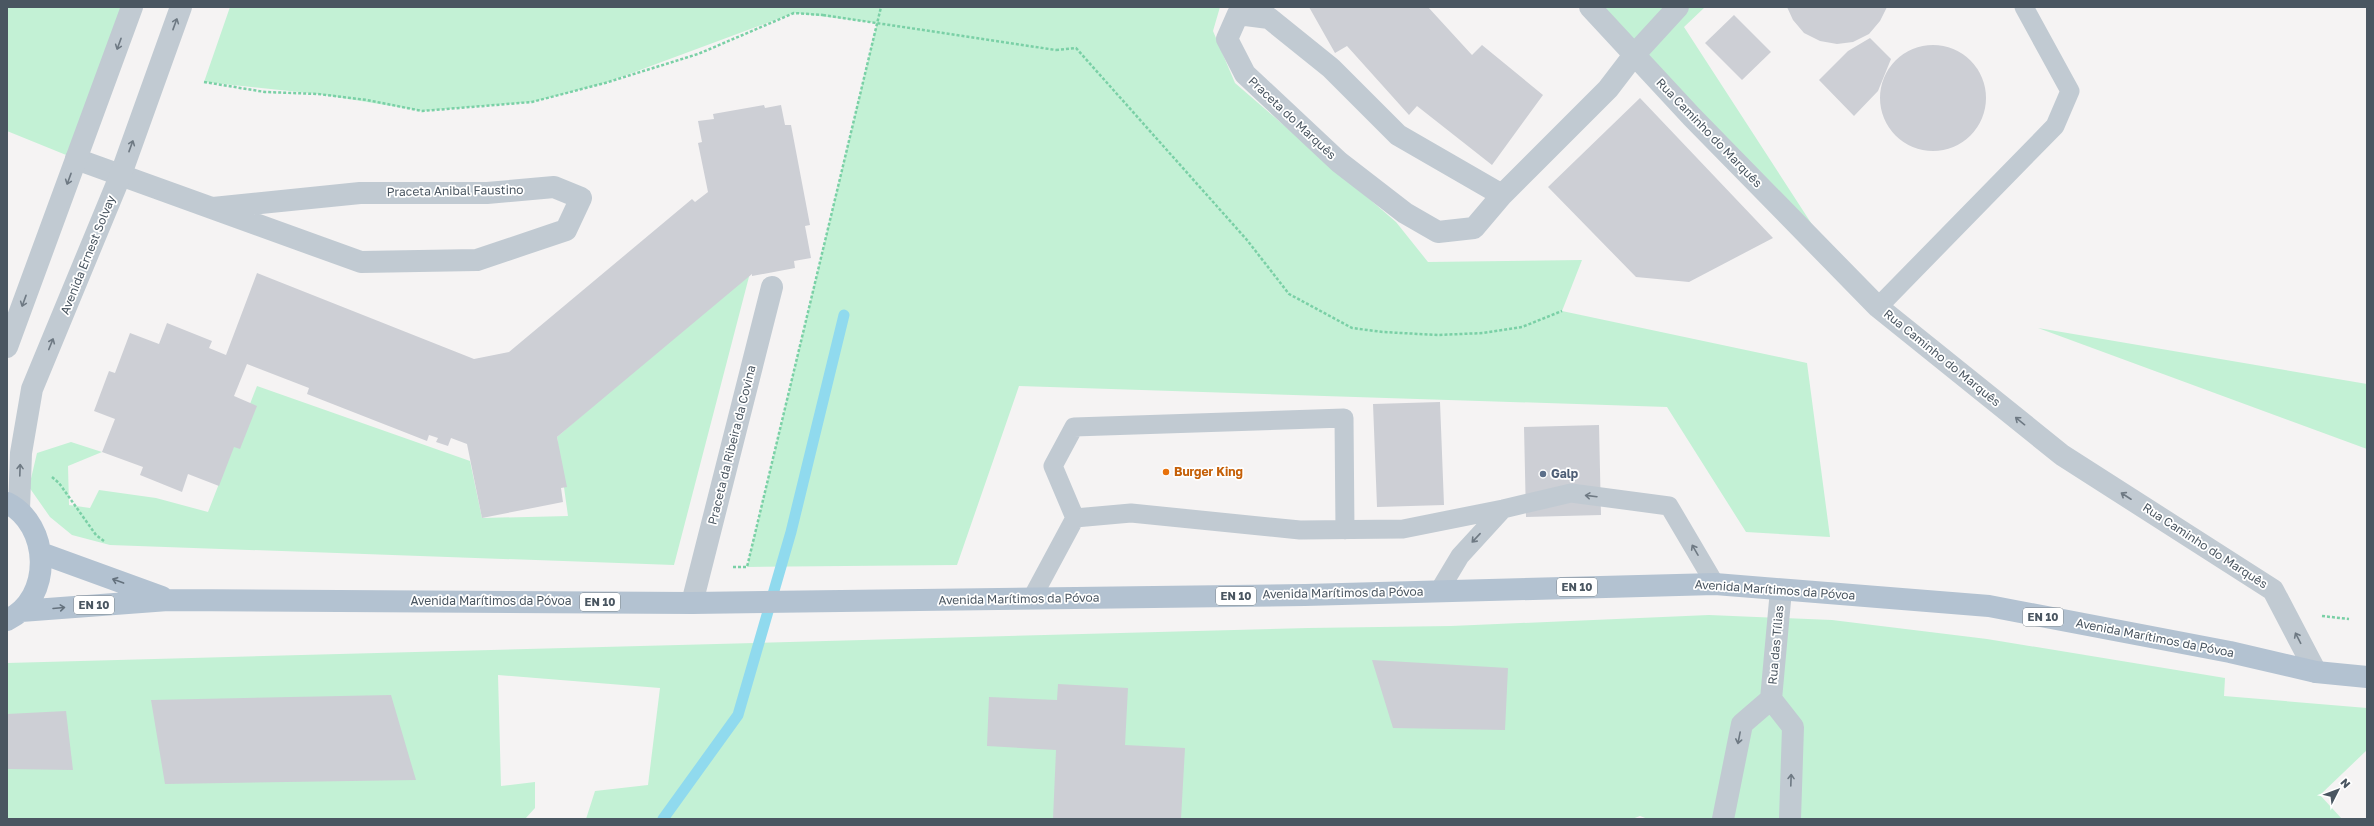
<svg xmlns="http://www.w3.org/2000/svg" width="2374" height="826" font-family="'Golos Text',sans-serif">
<rect width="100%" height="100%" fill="#f5f3f3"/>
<path fill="#c3f1d5" d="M7,7H132L76,159L7,131Z
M230,7H1220L1213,31L1235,83L1396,222L1428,262L1582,260L1562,311L1807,363L1830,537L1746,532L1667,407L1019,386L957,565L747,567L877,23L794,13L605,83L532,102L422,111L318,94L204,82Z
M1591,7H1705L1684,27L1839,266Z
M751,269L674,565L110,545L72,535L50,517L29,487L37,453L71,442L102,452L68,466L69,505L90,508L99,490L156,498L208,512L257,386L470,461L482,518L568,516L557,437Z
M2038,328L2367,384V449Z
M1709,615L1832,620L1987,639L2225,678L2224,696L2367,708V750L2320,795L2342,819H1648L1640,816L1632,819H586L595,791L648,785L660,688L498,675L501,786L535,782V808L525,819H7V663L1308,628L1451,626Z"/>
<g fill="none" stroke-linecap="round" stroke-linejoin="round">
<path stroke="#90daee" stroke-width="11" d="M663,819L738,715L791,532L844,315"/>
</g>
<path fill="#cdcfd5" d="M1309,7H1428L1472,55L1482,45L1543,95L1492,165L1417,106L1409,115L1347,46L1335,53Z
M1787,7H1887L1880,21L1869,34L1853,42L1837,44L1820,41L1804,33L1793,20Z
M1734,15L1771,52L1742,80L1705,43Z
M1870,38L1891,59L1878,91L1854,116L1819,80L1848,51Z
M1880 98a53 53 0 1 1 106 0a53 53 0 1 1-106 0Z
M1640,98L1773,238L1689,282L1636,277L1548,187Z
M764,105L765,108L781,105L785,125H791L810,225L805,226L811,258L794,261L795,268L752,276V274L557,437L567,487L561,488L563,502L482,518L467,444L451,438L448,446L436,442L438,438L429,435L427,441L307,394L309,388L247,364L234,396L257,406L240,449L234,447L219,486L188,474L182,492L140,475L143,467L102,452L115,419L94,411L109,371L115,373L130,333L159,344L167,323L212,341L209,348L226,355L257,273L474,359L509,352L692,199L695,202L708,192L698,143L702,142L698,121L714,119L713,114Z
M1440,402L1444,505L1377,507L1373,404Z
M1599,425L1601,515L1526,517L1524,427Z
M1372,660L1508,668L1505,730L1393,728Z
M1058,684L1128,688L1125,745L1185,748L1181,819H1053L1056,750L987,746L989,697L1057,700Z
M391,695L416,780L165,784L151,700Z
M66,711L73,770L7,769V714Z"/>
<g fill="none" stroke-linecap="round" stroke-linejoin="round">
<path stroke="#7ad0a6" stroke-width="2.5" stroke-dasharray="3 2" stroke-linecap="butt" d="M1056,50L1076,48L1247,240L1289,294L1352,328L1383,332L1438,335L1483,333L1522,327L1562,311
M204,82L265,92L318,94L367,100L422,111L532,102L605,83L698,54L794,13L823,15
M52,477L59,483L96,535L104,541
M733,567H747L881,7
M2322,616L2349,619"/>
<path stroke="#c1cad2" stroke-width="19" d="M1878,307L2055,126L2070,91L2024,7
M1075,518L1053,466L1074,427L1344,418L1345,530
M1439,591L1460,556L1503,509
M1032,598L1075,518L1131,513L1300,530L1403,529L1503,509L1571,493L1669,506L1715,584"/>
<path stroke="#c1cad2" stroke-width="22" d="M1590,7L1692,117L1878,307L2062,455L2273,590L2316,672
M76,159L361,262L477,260L566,230L581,198L554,187L487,193H360L213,208
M1502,195L1474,228L1438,232L1405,213L1339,162L1245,74L1227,39L1238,14L1269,18L1331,68L1398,135L1502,195L1608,89L1634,55L1678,7
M1781,590L1771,699L1793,727L1790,819
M692,603L772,287
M1723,819L1742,724L1771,699"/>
<path stroke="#c1cad2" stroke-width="22" d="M7,347L132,7
M19,509L21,453L32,389L121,174L181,7"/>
<path stroke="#b3c2d1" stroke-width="22" d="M7,503C50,524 54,598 7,620
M41,553L162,597
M21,611L168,600L692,603L1305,595L1715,584L1989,606L2230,652L2316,672L2367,677"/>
<path stroke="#7ad0a6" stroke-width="2.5" stroke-dasharray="3 2" stroke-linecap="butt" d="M823,15L1056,50"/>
</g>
<defs><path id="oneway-shaft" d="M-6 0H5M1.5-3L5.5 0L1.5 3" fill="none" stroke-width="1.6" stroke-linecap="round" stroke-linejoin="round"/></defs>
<g stroke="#6e7983">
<use href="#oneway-shaft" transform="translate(175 24) rotate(-70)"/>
<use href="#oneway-shaft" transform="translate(119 44) rotate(110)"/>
<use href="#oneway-shaft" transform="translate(131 146) rotate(-70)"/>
<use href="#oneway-shaft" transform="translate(69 179) rotate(110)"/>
<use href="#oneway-shaft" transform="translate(24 301) rotate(110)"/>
<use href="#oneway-shaft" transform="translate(51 344) rotate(-68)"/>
<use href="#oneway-shaft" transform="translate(2020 421) rotate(-141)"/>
<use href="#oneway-shaft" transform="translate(20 470) rotate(-88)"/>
<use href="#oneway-shaft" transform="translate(1591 496) rotate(-173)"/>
<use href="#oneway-shaft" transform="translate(2126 496) rotate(-147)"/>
<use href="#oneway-shaft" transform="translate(1476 538) rotate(133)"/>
<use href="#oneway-shaft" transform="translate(1695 550) rotate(-120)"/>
<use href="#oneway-shaft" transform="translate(2298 638) rotate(-117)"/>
<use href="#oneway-shaft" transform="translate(1739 738) rotate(101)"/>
<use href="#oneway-shaft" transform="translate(1791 780) rotate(-88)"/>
</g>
<g stroke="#64717d">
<use href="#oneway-shaft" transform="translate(118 581) rotate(-160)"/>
<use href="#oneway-shaft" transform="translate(59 608) rotate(-5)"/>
</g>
<circle fill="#e8710a" stroke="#fff" stroke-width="1.5" cx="1166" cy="472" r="4"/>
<circle fill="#5c6f8a" stroke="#fff" stroke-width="1.5" cx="1543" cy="474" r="4"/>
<g text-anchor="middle" stroke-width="3.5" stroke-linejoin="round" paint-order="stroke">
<g fill="#fff" stroke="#808990" stroke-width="1">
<rect x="1557" y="578" width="40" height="18" rx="3"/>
<rect x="1216" y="587" width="40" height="18" rx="3"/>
<rect x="580" y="593" width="40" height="18" rx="3"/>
<rect x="74" y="596" width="40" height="18" rx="3"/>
<rect x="2023" y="608" width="40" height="18" rx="3"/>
</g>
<g font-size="11" font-weight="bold" fill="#4a5661">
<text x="1577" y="591">EN 10</text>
<text x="1236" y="600">EN 10</text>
<text x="600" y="606">EN 10</text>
<text x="94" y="609">EN 10</text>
<text x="2043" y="621">EN 10</text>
</g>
<g font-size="12" fill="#4a5661" stroke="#fff">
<text transform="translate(1292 118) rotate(43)" y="4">Praceta do Marquês</text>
<text transform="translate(1709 133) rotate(46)" y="4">Rua Caminho do Marquês</text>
<text transform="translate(455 191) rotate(-1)" y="4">Praceta Anibal Faustino</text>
<text transform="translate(88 255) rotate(-68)" y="4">Avenida Ernest Solvay</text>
<text transform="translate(1942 358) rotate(39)" y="4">Rua Caminho do Marquês</text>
<text transform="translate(732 445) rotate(-76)" y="4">Praceta da Ribeira da Covina</text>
<text transform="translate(2205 546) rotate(33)" y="4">Rua Caminho do Marquês</text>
<text transform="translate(1775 590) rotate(4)" y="4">Avenida Marítimos da Póvoa</text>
<text transform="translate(1343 593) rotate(-1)" y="4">Avenida Marítimos da Póvoa</text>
<text transform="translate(1019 599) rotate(-1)" y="4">Avenida Marítimos da Póvoa</text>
<text x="491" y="605">Avenida Marítimos da Póvoa</text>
<text transform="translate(2155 638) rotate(11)" y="4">Avenida Marítimos da Póvoa</text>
<text transform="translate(1776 645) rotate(-85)" y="4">Rua das Tílias</text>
</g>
<g font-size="12" font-weight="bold" fill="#c56008" stroke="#fff" text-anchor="start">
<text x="1174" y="476">Burger King</text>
</g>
<g font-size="12" font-weight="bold" fill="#4e5e75" stroke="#fff" text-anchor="start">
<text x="1551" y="478">Galp</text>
</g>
</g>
<rect width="2374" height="826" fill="none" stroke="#4a5661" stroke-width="16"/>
<g transform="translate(2338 790) rotate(48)" stroke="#ffffff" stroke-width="3" paint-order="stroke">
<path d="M0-3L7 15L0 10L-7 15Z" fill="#4a5661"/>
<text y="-6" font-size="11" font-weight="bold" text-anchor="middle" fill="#4a5661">N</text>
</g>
</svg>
